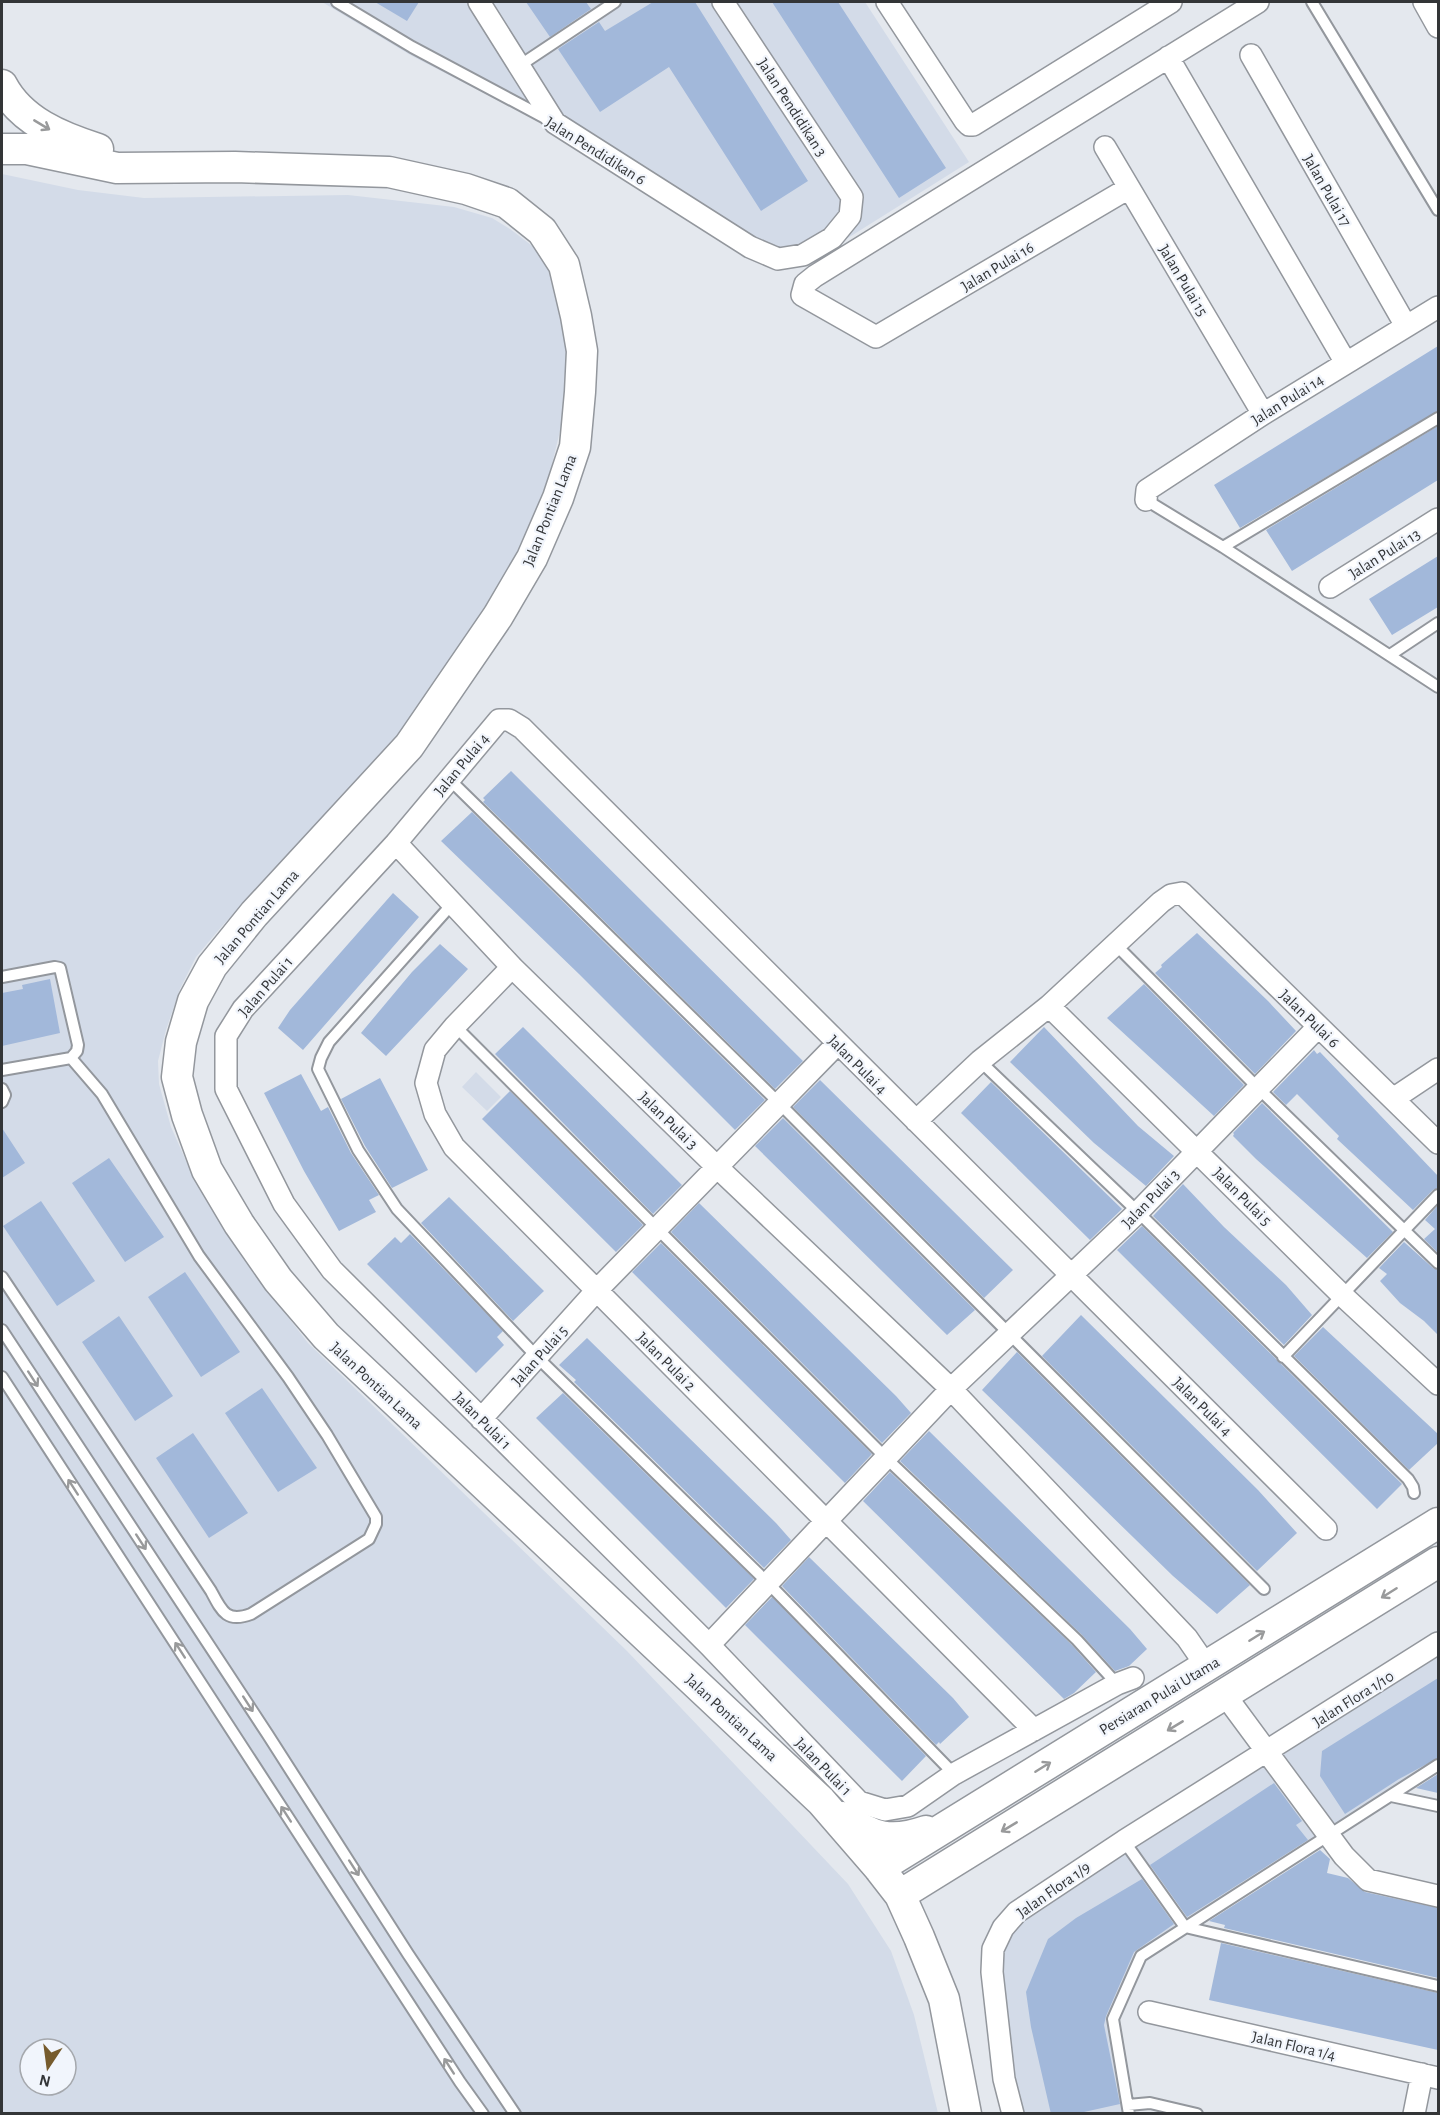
<svg xmlns="http://www.w3.org/2000/svg" width="1440" height="2115" font-family="'Alegreya Sans',sans-serif">
<rect width="100%" height="100%" fill="#e4e8ee"/>
<path fill="#d3dbe8" fill-rule="evenodd" d="M322,2H865L969,162L808,263L777,267L546,125L412,56Z
M2,174L78,190L144,198L348,195L454,207L492,218L510,229L535,248L556,278L572,361L564,414L543,502L510,579L407,728L346,799L222,926L196,957L180,989L166,1030L158,1061L159,1084L171,1127L191,1172L244,1260L308,1343L627,1651L848,1884L891,1951L914,2015L938,2113H2ZM30,2049H66V2085H30Z
M476,1072L501,1097L487,1111L462,1087Z
M1438,1635V1771L1144,1959L1117,2019L1134,2113H1006L999,1921Z"/>
<path fill="#a2b8da" d="M375,2H419L407,21Z
M526,2H586L591,9L550,37Z
M653,2H695L808,181L761,211L669,67L600,112L558,49L599,22L605,31Z
M772,2H838L946,168L899,198Z
M1438,346V411L1240,528L1214,485Z
M1438,426V480L1292,571L1266,530Z
M1438,556V607L1392,635L1369,599Z
M511,771L803,1061L775,1089L483,802L485,800L483,798Z
M472,812L765,1100L735,1130L579,974L441,841Z
M393,893L419,917L303,1050L278,1028L290,1010Z
M1197,933L1268,1001L1296,1031L1255,1074L1155,973L1162,967L1161,965Z
M440,944L468,969L386,1056L361,1033L412,972Z
M50,979L60,1033L2,1046V993L23,989L22,985Z
M1144,984L1244,1085L1214,1116L1107,1018Z
M523,1027L682,1185L653,1214L495,1054Z
M1044,1027L1138,1126L1174,1156L1146,1186L1094,1143L1010,1062Z
M1314,1050L1317,1054L1320,1052L1438,1176V1188L1433,1190L1413,1210L1337,1139L1339,1136L1297,1094L1286,1105L1273,1092Z
M301,1074L321,1111L328,1107L351,1153L379,1195L369,1200L376,1212L339,1231L304,1171L264,1093Z
M380,1078L428,1170L392,1188L365,1146L341,1099Z
M820,1080L1013,1270L984,1298L793,1107Z
M991,1082L1122,1209L1090,1240L961,1113Z
M510,1091L643,1225L616,1252L482,1119Z
M1262,1103L1393,1232L1367,1258L1256,1159L1233,1136L1234,1134L1233,1133Z
M783,1118L975,1310L947,1335L755,1146Z
M2,1128L25,1163L2,1178Z
M109,1158L164,1237L125,1262L72,1183Z
M1183,1184L1224,1227L1286,1285L1312,1315L1284,1345L1153,1216Z
M449,1197L544,1291L513,1321L421,1223Z
M41,1201L95,1281L57,1306L3,1226Z
M699,1203L896,1396L911,1413L882,1443L671,1232Z
M1438,1205V1253L1424,1239L1435,1229L1425,1220Z
M1142,1226L1402,1484L1377,1509L1117,1250Z
M410,1234L503,1331L497,1337L504,1345L476,1373L367,1264L395,1237L401,1243Z
M1404,1242L1433,1268L1438,1270V1335L1424,1321L1400,1303L1380,1281L1387,1274L1379,1268Z
M661,1243L872,1454L845,1483L632,1272Z
M185,1272L240,1352L201,1377L148,1297Z
M1081,1315L1258,1490L1297,1533L1257,1571L1042,1356Z
M119,1316L173,1396L135,1421L82,1342Z
M1323,1327L1438,1434V1443L1409,1470L1294,1356Z
M587,1338L776,1523L791,1540L764,1568L574,1382L576,1380L559,1365Z
M1017,1352L1250,1585L1217,1614L1173,1576L982,1390Z
M262,1388L317,1468L278,1492L225,1413Z
M563,1393L754,1579L726,1608L536,1418Z
M929,1431L1130,1629L1147,1649L1129,1666L1115,1671L1082,1635L900,1461Z
M193,1433L248,1513L209,1538L156,1458Z
M890,1472L1072,1645L1096,1672L1074,1693L1064,1699L863,1501Z
M809,1557L953,1698L969,1717L940,1744L939,1742L936,1745L782,1586Z
M772,1597L926,1756L902,1781L745,1625Z
M1438,1678V1758L1399,1779L1345,1814L1320,1776L1322,1751Z
M1438,1774V1793L1416,1788Z
M1274,1783L1302,1821L1296,1825L1308,1840L1187,1917L1150,1865Z
M1320,1850L1330,1859L1327,1873L1348,1878L1365,1892L1438,1908V1978L1224,1928L1225,1925L1209,1921Z
M1142,1879L1174,1924L1134,1952L1106,2016L1104,2025L1120,2104L1075,2114H1051L1031,2027L1026,1992L1048,1939L1076,1918Z
M1221,1943L1438,1993V2050L1209,2000Z"/>
<g fill="none" stroke-linecap="round" stroke-linejoin="round">
<defs>
<path id="lane" d="M337,2L412,47L549,120
M1312,2L1438,210
M519,66L615,2
M1146,500L1223,547L1438,687
M1223,547L1438,418
M1390,655L1438,623
M448,778L779,1103L1264,1589
M453,903L329,1042L321,1058L318,1069L358,1150L397,1209L537,1357L768,1583L954,1774
M1116,945L1259,1089L1438,1263
M2,977L55,967L60,968L78,1045L77,1051L71,1058L2,1070
M455,1026L886,1458L1077,1640L1117,1684
M980,1061L1138,1212L1408,1479L1413,1487L1414,1493
M2,1089L5,1095L2,1102
M2,1277L211,1591C222,1612 227,1623 251,1614L369,1539L376,1524V1517L327,1435L288,1377L199,1256L102,1094L71,1058
M2,1330L268,1735L408,1954L515,2114
M1283,1357L1438,1195
M2,1377L460,2082L483,2114
M1391,1796L1438,1806
M1124,1841L1185,1927L1438,1986
M1128,2105L1150,2103L1197,2114
M1129,2114L1113,2019L1141,1956L1438,1765"/>
<path id="street" d="M479,2L555,123L750,247L778,259L803,255L832,238L850,216L852,197L723,2
M887,2L965,121L969,125H973L1171,2
M1424,2L1438,27
M1251,55L1406,326
M1168,57L1346,363
M1105,147L1263,414
M1129,188L876,337L802,295L805,284L815,276L1258,2
M1146,500L1147,490L1263,414L1438,307
M1330,587L1438,519
M396,843L512,967L717,1167L951,1389L1187,1638L1207,1667
M512,967L455,1026L435,1050L426,1083L435,1114L454,1147L1034,1730
M1049,1006L1343,1296L1438,1384
M1393,1099L1438,1069
M916,1121L980,1061L1049,1006L1161,902L1171,895L1182,893L1438,1143
M481,1419L597,1290L838,1043
M709,1645L951,1389L1138,1212L1318,1027
M1133,1678L1117,1684L954,1774L908,1806L885,1810L859,1802L709,1645L332,1270L284,1204L226,1089V1036L243,1009L396,843L499,720H509L522,728L1326,1529
M1225,1695L1344,1856L1368,1880L1438,1896
M1149,2012L1438,2078
M1013,2114L1004,2079L992,1972L993,1949L1003,1928L1017,1912L1124,1841L1438,1643
M1414,2114L1422,2074"/>
<path id="secondary" d="M2,85C21,121 60,137 98,149
M2,149H27L117,168L235,167L389,172L466,189L507,203L542,231L564,265L576,316L582,351L580,392L575,447L558,498L532,558L498,616L409,746L254,914L212,966L193,1001L181,1042L177,1077L187,1115L207,1170L239,1224L278,1280L326,1336L821,1801L879,1868L900,1895L919,1937L944,1999L966,2114
M843,1817C873,1838 891,1843 926,1831
M879,1868L1438,1523
M900,1895L1438,1562"/>
</defs>
<use href="#lane" stroke="#93979d" stroke-width="14"/>
<use href="#street" stroke="#93979d" stroke-width="24"/>
<use href="#secondary" stroke="#93979d" stroke-width="33"/>
<use href="#lane" stroke="#fff" stroke-width="10"/>
<use href="#street" stroke="#fff" stroke-width="21"/>
<use href="#secondary" stroke="#fff" stroke-width="30"/>
</g>
<defs><path id="oneway-shaft" d="M-6 0H5M1.5-3L5.5 0L1.5 3" fill="none" stroke-width="1.6" stroke-linecap="round" stroke-linejoin="round" transform="scale(1.5)"/></defs>
<g stroke="#999a9b">
<use href="#oneway-shaft" transform="translate(42 125) rotate(31)"/>
<use href="#oneway-shaft" transform="translate(33 1379) rotate(57)"/>
<use href="#oneway-shaft" transform="translate(73 1487) rotate(-123)"/>
<use href="#oneway-shaft" transform="translate(141 1542) rotate(57)"/>
<use href="#oneway-shaft" transform="translate(1389 1593) rotate(148)"/>
<use href="#oneway-shaft" transform="translate(1257 1636) rotate(-32)"/>
<use href="#oneway-shaft" transform="translate(180 1650) rotate(-123)"/>
<use href="#oneway-shaft" transform="translate(248 1704) rotate(57)"/>
<use href="#oneway-shaft" transform="translate(1175 1726) rotate(149)"/>
<use href="#oneway-shaft" transform="translate(1043 1767) rotate(-32)"/>
<use href="#oneway-shaft" transform="translate(286 1814) rotate(-123)"/>
<use href="#oneway-shaft" transform="translate(1009 1827) rotate(149)"/>
<use href="#oneway-shaft" transform="translate(354 1868) rotate(57)"/>
<use href="#oneway-shaft" transform="translate(449 2066) rotate(-123)"/>
</g>
<g text-anchor="middle" stroke-width="4.5" stroke-linejoin="round" paint-order="stroke">
<g font-size="16" fill="#333537" stroke="#f1f5fc">
<text transform="translate(793 107) rotate(57)" y="6">Jalan Pendidikan 3</text>
<text transform="translate(596 150) rotate(32)" y="6">Jalan Pendidikan 6</text>
<text transform="translate(1328 190) rotate(60)" y="6">Jalan Pulai 17</text>
<text transform="translate(997 266) rotate(-31)" y="6">Jalan Pulai 16</text>
<text transform="translate(1184 280) rotate(59)" y="6">Jalan Pulai 15</text>
<text transform="translate(1287 399) rotate(-32)" y="6">Jalan Pulai 14</text>
<text transform="translate(549 510) rotate(-68)" y="6">Jalan Pontian Lama</text>
<text transform="translate(1384 553) rotate(-32)" y="6">Jalan Pulai 13</text>
<text transform="translate(461 764) rotate(-50)" y="6">Jalan Pulai 4</text>
<text transform="translate(256 916) rotate(-49)" y="6">Jalan Pontian Lama</text>
<text transform="translate(265 986) rotate(-49)" y="6">Jalan Pulai 1</text>
<text transform="translate(1310 1018) rotate(44)" y="6">Jalan Pulai 6</text>
<text transform="translate(858 1064) rotate(45)" y="6">Jalan Pulai 4</text>
<text transform="translate(669 1120) rotate(44)" y="6">Jalan Pulai 3</text>
<text transform="translate(1243 1196) rotate(45)" y="6">Jalan Pulai 5</text>
<text transform="translate(1150 1198) rotate(-46)" y="6">Jalan Pulai 3</text>
<text transform="translate(539 1355) rotate(-48)" y="6">Jalan Pulai 5</text>
<text transform="translate(667 1361) rotate(45)" y="6">Jalan Pulai 2</text>
<text transform="translate(377 1385) rotate(43)" y="6">Jalan Pontian Lama</text>
<text transform="translate(1203 1406) rotate(45)" y="6">Jalan Pulai 4</text>
<text transform="translate(483 1420) rotate(45)" y="6">Jalan Pulai 1</text>
<text transform="translate(1159 1695) rotate(-31)" y="6">Persiaran Pulai Utama</text>
<text transform="translate(1353 1698) rotate(-32)" y="6">Jalan Flora 1/10</text>
<text transform="translate(732 1717) rotate(43)" y="6">Jalan Pontian Lama</text>
<text transform="translate(824 1766) rotate(46)" y="6">Jalan Pulai 1</text>
<text transform="translate(1053 1889) rotate(-35)" y="6">Jalan Flora 1/9</text>
<text transform="translate(1294 2045) rotate(13)" y="6">Jalan Flora 1/4</text>
</g>
</g>
<rect width="1440" height="2115" fill="none" stroke="#333537" stroke-width="6"/>
<g transform="translate(48 2067) rotate(193)"><circle r="28" fill="#f1f5fc" stroke="#a5a8ad" stroke-width="1.5"/>
<path d="M0-4.5L10 22L0 15L-10 22Z" fill="#765b2d"/>
<text y="-9" font-size="16" font-weight="bold" text-anchor="middle" fill="#333537">N</text>
</g>
</svg>
